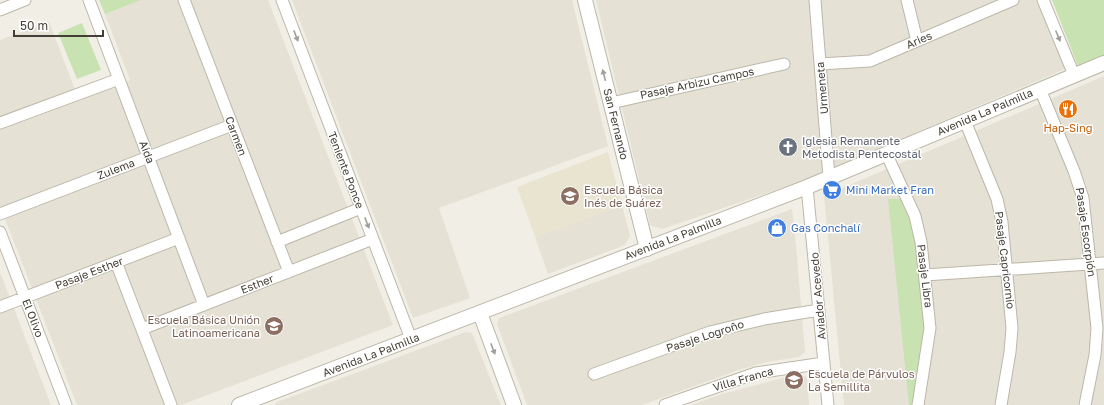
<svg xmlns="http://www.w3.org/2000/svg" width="1104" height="405" font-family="'Golos Text',sans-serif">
<rect width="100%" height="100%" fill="#f1efe5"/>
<path fill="#e5e1d4" d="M141,0H268L393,325L181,405H77L0,206V40L49,22L79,100L130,80L105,14Z
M292,0H572L608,146L439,208L470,298L413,318Z
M596,0H1036L1065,69L805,180L662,229L650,225Z
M1104,76V405H844L824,196Z
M622,205L630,236L625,245L548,274L535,237Z
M792,209L795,234L805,352L799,357L767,362L739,370L642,405H527L497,324L499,318Z
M0,272L51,405H0Z
M466,332L472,333L501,405H275L277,402Z
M798,374L807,377L809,405H691L719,395Z"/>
<path fill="#e9e4d0" d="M608,152L622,205L535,237L517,187Z"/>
<path fill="#c8e2b1" d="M99,0H141L105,14Z
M1052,0H1104V55L1078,66Z
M82,23L101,70L77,79L58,33Z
M888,199H900L912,225L915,237L925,318L913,405H909Z"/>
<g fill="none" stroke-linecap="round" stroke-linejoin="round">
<defs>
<path id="minor" d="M89,0L204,305
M184,0L289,272
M282,0L411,339
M815,0L829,177
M907,0L917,41
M1043,0L1074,75
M0,10L25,0
M820,64L870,61L1013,0
M1040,89L1074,171L1083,198L1097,328L1095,355L1085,405
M611,103L784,64
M965,121L997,199L1002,222L1012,328L1010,352L1001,405
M0,123L119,79
M886,153L915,216L921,242L930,328L918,405
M807,187L828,405
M0,214L232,125
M0,232L66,405
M277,242L361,208
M116,262L171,405
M925,275L1104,263
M0,307L179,238
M142,329L373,239
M594,374L710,332L764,319L819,310
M665,405L756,373L824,363"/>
<path id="tertiary" d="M585,0L647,249
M480,313L514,405
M239,405L807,187L1104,63"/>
</defs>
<use href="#minor" stroke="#bcb7a9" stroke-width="13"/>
<use href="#tertiary" stroke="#bcb7a9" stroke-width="16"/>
<use href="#minor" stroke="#fff" stroke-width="11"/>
<use href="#tertiary" stroke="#fff" stroke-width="14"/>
</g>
<defs><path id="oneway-solid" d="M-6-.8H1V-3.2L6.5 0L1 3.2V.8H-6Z"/></defs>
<g fill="#a19f9a">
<use href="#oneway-solid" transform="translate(296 36) rotate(69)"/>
<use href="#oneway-solid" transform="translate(1058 36) rotate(67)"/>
<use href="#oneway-solid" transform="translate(604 75) rotate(-104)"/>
<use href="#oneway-solid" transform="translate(367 223) rotate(69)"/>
<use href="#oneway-solid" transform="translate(493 349) rotate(69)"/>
</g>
<defs>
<symbol id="restaurant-disc" viewBox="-11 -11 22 22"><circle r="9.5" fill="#e8710a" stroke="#fff"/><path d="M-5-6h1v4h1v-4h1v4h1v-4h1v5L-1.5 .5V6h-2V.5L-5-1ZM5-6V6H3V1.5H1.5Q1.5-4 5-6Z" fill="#fff"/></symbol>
<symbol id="church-disc" viewBox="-11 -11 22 22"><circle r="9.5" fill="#6b7280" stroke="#fff"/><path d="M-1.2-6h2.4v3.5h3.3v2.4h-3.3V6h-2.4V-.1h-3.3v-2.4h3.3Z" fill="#fff"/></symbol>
<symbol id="supermarket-disc" viewBox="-11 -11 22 22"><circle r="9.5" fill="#3f7fe0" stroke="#fff"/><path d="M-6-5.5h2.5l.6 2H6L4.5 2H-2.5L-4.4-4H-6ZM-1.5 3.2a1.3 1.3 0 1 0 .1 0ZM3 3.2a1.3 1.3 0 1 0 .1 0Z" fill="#fff"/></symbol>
<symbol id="school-disc" viewBox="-11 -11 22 22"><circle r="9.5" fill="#8d6e63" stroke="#fff"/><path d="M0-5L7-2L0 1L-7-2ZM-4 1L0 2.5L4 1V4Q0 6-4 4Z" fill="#fff"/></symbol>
<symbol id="shop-disc" viewBox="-11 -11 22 22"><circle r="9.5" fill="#3f7fe0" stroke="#fff"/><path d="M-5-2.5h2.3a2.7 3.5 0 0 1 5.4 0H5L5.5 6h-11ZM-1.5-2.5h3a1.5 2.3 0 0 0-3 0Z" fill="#fff"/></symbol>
</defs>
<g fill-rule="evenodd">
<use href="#restaurant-disc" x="1057" y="98" width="22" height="22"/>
<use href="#church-disc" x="777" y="136" width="22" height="22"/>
<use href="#supermarket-disc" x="821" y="179" width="22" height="22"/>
<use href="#school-disc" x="559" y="185" width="22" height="22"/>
<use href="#shop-disc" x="766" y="217" width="22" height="22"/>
<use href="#school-disc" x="263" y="315" width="22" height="22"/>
<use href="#school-disc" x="783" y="369" width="22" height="22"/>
</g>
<g text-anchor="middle" stroke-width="3" stroke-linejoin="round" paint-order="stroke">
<g font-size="11" fill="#433f36" stroke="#fff">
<text transform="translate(919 40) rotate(-23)" y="4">Aries</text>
<text transform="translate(697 83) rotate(-12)" y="4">Pasaje Arbizu Campos</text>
<text transform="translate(822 88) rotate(-95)" y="4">Urmeneta</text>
<text transform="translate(985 112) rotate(-23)" y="4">Avenida La Palmilla</text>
<text transform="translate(616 124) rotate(76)" y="4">San Fernando</text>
<text transform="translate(236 136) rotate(69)" y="4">Carmen</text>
<text transform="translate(147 152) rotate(69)" y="4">Aida</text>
<text transform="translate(116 169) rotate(-21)" y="4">Zulema</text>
<text transform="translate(346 170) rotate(69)" y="4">Teniente Ponce</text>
<text transform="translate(1086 232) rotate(82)" y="4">Pasaje Escorpión</text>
<text transform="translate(673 238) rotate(-21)" y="4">Avenida La Palmilla</text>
<text transform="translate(1005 260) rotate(83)" y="4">Pasaje Capricornio</text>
<text transform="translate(89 273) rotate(-21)" y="4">Pasaje Esther</text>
<text transform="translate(925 276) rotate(83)" y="4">Pasaje Libra</text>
<text transform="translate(257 284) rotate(-21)" y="4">Esther</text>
<text transform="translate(818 296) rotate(-95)" y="4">Aviador Acevedo</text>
<text transform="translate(33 318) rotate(69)" y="4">El Olivo</text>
<text transform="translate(705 336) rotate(-18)" y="4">Pasaje Logroño</text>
<text transform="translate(371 355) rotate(-21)" y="4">Avenida La Palmilla</text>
<text transform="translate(743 379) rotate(-16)" y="4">Villa Franca</text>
</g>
<g font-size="11" fill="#c56008" stroke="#fff">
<text x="1068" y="132">Hap-Sing</text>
</g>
<g font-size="11" fill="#5b616d" stroke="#fff" text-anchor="start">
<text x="802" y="145">Iglesia Remanente<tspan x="802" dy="13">Metodista Pentecostal</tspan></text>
</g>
<g font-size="11" fill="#785e54" stroke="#fff" text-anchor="start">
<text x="584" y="194">Escuela Básica<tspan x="584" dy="13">Inés de Suárez</tspan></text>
<text x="260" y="324" text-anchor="end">Escuela Básica Unión<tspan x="260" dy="13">Latinoamericana</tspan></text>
<text x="808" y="378">Escuela de Párvulos<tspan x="808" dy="13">La Semillita</tspan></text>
</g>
<g font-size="11" fill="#366cbe" stroke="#fff" text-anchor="start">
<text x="846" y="194">Mini Market Fran</text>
<text x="791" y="232">Gas Conchalí</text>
</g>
</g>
<path d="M14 30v6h89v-6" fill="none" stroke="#433f36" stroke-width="2"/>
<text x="20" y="30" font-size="12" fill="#433f36" stroke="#ffffff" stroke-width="3" paint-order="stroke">50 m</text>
</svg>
